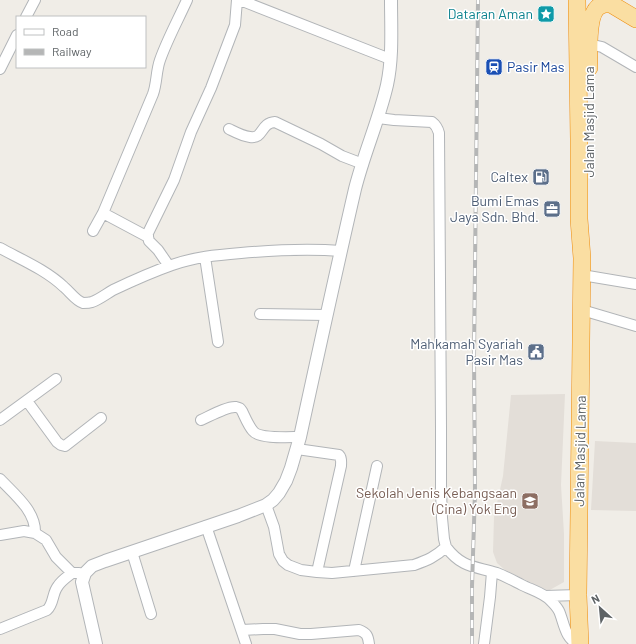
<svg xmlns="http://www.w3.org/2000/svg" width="636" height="644" font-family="Barlow,sans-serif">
<rect width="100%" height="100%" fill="#f0ede7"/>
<path fill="#e3ded8" d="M565,394L561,485L564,534V582L548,591L505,570L497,563L493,552L494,517L503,476L511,395Z
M595,441L636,443V511L591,510Z"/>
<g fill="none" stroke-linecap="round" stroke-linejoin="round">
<defs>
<path id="minor" d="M240,0L390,59
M26,17L35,0
M589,44L602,47L636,67
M0,69L17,35
M229,129C235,132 242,136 250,137C264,139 260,123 275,122L321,144L342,156L363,164
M103,213L148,237
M93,231L103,213L153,94C157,83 156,71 160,60C167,40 178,20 187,0
M0,248C22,260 46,270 64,287C70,292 76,301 83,303C86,303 89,303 92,302C100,299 106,294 113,290C132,281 152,272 172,265C194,257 217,255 241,253C274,250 307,248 341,251
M205,257L218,342
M169,266L158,250L149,241L148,237V233L174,180L191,132L211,88L235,25L237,0
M582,275L636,284
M582,310L636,326
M260,314L327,315
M27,401L57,442L61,445L65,446L101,418
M0,420L56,379
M201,420C210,416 228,406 236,407C240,408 240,408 242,411C245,417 248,425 253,431C259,439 289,437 300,437
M297,449L339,455C342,458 341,462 341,466L317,572
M0,479C14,494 36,511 35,533L46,540L56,557L72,573
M266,505L274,527L279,554L283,561L288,565L301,570L317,572L332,573L414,565C428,560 435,557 446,547L444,539L442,518L441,491V427L439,133C438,129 436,125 432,122L394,120L378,118
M206,526L246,644
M0,535L24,531L35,533
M446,547C462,568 474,566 497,573C505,576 514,581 522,585C532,590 544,593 551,601C554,604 557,607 559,611C564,622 565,640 579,644
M132,552L151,614
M354,571L377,466
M545,596L578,595
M0,629L47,610C54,604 52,593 58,586C61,581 67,577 72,573H79
M242,630L263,629H275L300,634H311L359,630C367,633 368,636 369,644
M484,644L490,597L492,572"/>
<path id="tertiary" d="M96,644L94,635L82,582L85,573L92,566L105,561L238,516L266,505L273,500L279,493L286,481L291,468L300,437C318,354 336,271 355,189C364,153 379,120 387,85C393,58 391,27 391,0"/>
<path id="trunk" d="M577,0L579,139V219L582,258L578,595L580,644
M608,0L611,4L636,19
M589,68C589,54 586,10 602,5C604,4 609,4 611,4"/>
</defs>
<use href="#minor" stroke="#b2b5b8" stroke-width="12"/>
<use href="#tertiary" stroke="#b2b5b8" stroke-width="14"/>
<use href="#trunk" stroke="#ee8b09" stroke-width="18"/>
<use href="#minor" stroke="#fff" stroke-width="10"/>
<use href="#tertiary" stroke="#fff" stroke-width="12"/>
<use href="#trunk" stroke="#fadea2" stroke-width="17"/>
<defs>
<path id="rail" d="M472,644V586L475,492L474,355L478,0"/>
</defs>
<use href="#rail" stroke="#b5b6b6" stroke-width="4"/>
<use href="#rail" stroke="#fff" stroke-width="2.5" stroke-dasharray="8" stroke-linecap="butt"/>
</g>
<defs>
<symbol id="sight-square" viewBox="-11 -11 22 22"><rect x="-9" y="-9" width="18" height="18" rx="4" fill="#0f9aa8" stroke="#fff"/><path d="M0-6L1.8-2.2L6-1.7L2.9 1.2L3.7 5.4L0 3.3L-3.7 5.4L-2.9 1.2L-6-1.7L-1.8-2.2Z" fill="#fff"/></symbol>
<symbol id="station-square" viewBox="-11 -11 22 22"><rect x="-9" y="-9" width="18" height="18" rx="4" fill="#1a4fb4" stroke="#fff"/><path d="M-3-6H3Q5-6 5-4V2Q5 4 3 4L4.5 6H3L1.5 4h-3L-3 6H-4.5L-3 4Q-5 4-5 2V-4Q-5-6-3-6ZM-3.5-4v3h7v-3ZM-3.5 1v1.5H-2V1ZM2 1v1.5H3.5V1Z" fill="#fff"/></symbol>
<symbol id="fuel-square" viewBox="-11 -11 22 22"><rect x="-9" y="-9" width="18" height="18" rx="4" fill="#5c6f8a" stroke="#fff"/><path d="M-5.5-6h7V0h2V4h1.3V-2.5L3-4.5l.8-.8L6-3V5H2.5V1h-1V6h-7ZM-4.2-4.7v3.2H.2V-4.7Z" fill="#fff"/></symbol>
<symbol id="office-square" viewBox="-11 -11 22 22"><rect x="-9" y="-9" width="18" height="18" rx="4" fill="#5c6f8a" stroke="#fff"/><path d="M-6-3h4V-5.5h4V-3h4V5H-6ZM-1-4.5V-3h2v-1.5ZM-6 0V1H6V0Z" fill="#fff"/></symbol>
<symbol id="civic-square" viewBox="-11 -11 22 22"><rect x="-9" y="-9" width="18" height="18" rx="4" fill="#5c6f8a" stroke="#fff"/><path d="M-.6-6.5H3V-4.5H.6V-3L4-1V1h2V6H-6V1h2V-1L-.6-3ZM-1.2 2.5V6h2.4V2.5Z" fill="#fff"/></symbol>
<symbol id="school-square" viewBox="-11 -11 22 22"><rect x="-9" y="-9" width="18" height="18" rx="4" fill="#8d6e63" stroke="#fff"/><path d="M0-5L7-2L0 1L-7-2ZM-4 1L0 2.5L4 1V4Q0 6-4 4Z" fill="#fff"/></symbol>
</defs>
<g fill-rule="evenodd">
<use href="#sight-square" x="536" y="4" width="20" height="20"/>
<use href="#station-square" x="484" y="57" width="20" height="20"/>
<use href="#fuel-square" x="531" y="167" width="20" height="20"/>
<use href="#office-square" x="542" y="199" width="20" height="20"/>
<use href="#civic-square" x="526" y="342" width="20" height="20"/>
<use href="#school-square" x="520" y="491" width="20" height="20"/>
</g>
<g text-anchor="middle" stroke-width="3" stroke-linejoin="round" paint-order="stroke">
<g font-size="14" fill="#0d838f" stroke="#fff" text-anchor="end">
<text x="533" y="19">Dataran Aman</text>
</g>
<g font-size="14" fill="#164399" stroke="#fff" text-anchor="start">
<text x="507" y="72">Pasir Mas</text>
</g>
<g font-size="14" fill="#5e6366" stroke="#fff">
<text transform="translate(589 122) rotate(-90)" y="5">Jalan Masjid Lama</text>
<text transform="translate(580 451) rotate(-89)" y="5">Jalan Masjid Lama</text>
</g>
<g font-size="14" fill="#4e5e75" stroke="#fff" text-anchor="end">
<text x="528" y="182">Caltex</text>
<text x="539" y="206">Bumi Emas<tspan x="539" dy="16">Jaya Sdn. Bhd.</tspan></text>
<text x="523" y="349">Mahkamah Syariah<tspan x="523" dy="16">Pasir Mas</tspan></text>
</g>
<g font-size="14" fill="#785e54" stroke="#fff" text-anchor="end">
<text x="517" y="498">Sekolah Jenis Kebangsaan<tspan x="517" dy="16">(Cina) Yok Eng</tspan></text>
</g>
</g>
<rect x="16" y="16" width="130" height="52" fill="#ffffff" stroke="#bfc1c2"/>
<rect x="24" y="29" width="20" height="6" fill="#ffffff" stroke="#bfc1c2"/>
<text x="52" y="36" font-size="12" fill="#5e6366">Road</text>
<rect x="24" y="49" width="20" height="6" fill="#b5b6b6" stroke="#bfc1c2"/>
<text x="52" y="56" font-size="12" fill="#5e6366">Railway</text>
<g transform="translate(600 608) rotate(333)" stroke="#ffffff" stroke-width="3" paint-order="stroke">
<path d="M0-3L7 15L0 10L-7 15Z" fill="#5e6366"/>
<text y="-6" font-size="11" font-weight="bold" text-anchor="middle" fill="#5e6366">N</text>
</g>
</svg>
